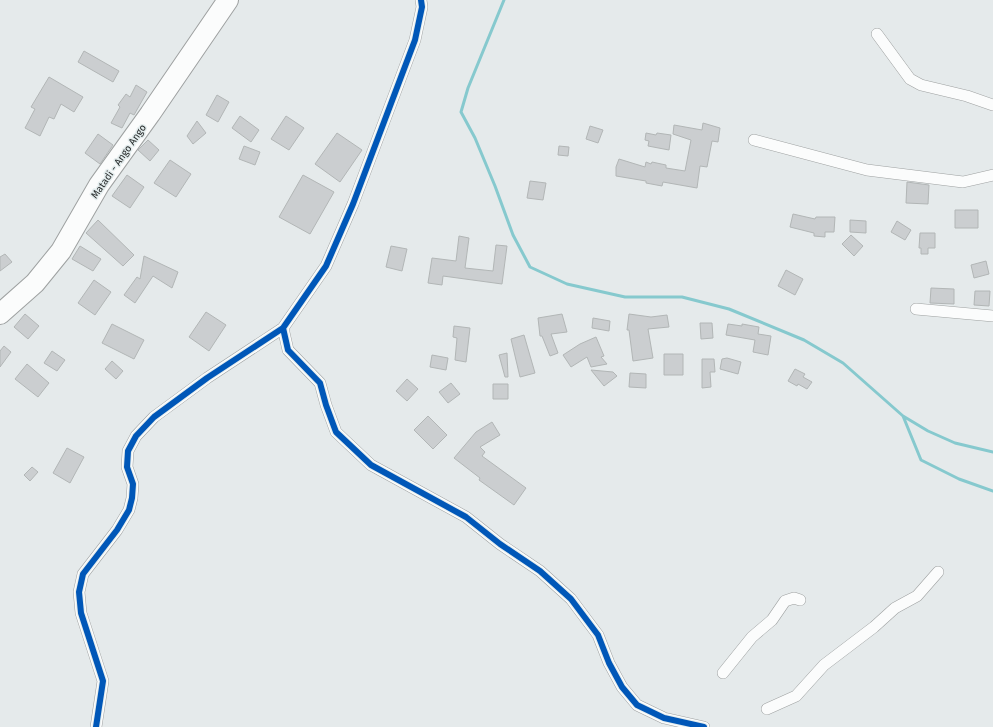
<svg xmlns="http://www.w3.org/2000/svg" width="993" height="727" font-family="'Fira Sans',sans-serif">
<rect width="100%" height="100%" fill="#e5eaeb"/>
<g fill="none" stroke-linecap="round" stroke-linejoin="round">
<path stroke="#86c9ce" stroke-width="3" d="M504,0L468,88L461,112L475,138L495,186L513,235L530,267L567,284L625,297H682L729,309L804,340L843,363L903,416L928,431L955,443L993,452
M903,416L921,460L959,479L993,491"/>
</g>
<path fill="#cbced0" stroke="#b2b6b6" d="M84,51L119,71L113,82L78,62Z
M49,77L83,97L74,112L61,104L54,119L49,117L40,136L25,128L35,109L31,107Z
M136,85L147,92L134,115L130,113L122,128L111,123L120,107L118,105L126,94L130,97Z
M217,95L229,102L218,122L206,115Z
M240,116L259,130L251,142L232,128Z
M286,116L304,128L289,150L271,139Z
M197,121L206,133L193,144L187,136Z
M703,123L720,128L718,142L712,141L707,167L700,166L697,188L663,182L662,186L646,183V181L616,176V167L619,159L645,167L646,162L651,164L652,162L666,165V168L685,171L691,140L673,134L674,125L702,130Z
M590,126L603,130L598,143L586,139Z
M337,133L362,150L340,182L315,164Z
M646,133L656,135L657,133L671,135L669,150L648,146L649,141L645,140Z
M98,134L113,145L100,164L85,153Z
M148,140L159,150L150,161L138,150Z
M244,146L260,152L255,165L239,159Z
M559,146L569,147L568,156L558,155Z
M170,160L191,174L176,197L154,183Z
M127,175L144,187L130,208L112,196Z
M303,175L334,192L310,234L279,217Z
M530,181L546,183L543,200L527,198Z
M907,182L929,185L928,204L906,203Z
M955,210H978V228H955Z
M793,214L815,219L816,217H835L834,232H825V237L814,236V233L790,227Z
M98,220L134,255L123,266L86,233Z
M850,220L866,221V233L850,232Z
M897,221L911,230L905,240L891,232Z
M920,233H935V248H928V254H921V248H919Z
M851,235L863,246L854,256L842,244Z
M459,236L469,238L465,268L493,271L496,245L507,246L502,284L443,276L442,285L428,283L432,258L456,261Z
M80,246L101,259L93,271L72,259Z
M391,246L407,249L402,271L386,267Z
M5,254L12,262L0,271V257Z
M144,256L178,272L172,288L153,276L135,303L124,295L137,277L140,279Z
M986,261L989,274L974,278L971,265Z
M786,270L803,279L795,295L778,286Z
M94,280L111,292L95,315L78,303Z
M931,288L954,289V304L930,303Z
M975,291H990L989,306L974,305Z
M206,312L226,325L209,351L189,337Z
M25,314L39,326L28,339L14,327Z
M562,314L567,332L551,334L558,353L550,356L542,336H540L538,318Z
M629,314L651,317L667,315L669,327L648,329L653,358L633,361L629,330H627Z
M593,318L610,321L609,331L592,328Z
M700,323H712L713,338L701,339Z
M112,324L144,340L134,359L102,343Z
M728,324L742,326V324L759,327L758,334L771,336L768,355L753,352L755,340L726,335Z
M454,326L470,328L466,362L455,360L457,338L453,337Z
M524,335L535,373L520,377L511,339Z
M596,337L604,356L601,357L607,364L591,367L587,357L571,367L563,355L580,344Z
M4,346L11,352L0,367V351Z
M52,351L65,360L57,371L44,363Z
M507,353L508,377H505L499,355Z
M664,354H683V375H664Z
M432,355L448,358L446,370L430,367Z
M727,358L741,362L738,374L720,369L722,359Z
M702,359H714L715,372H710L711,387L702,388Z
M112,361L123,371L116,379L105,369Z
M27,364L49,383L38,397L15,379Z
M795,369L805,374L803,377L812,382L807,389L798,384L797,386L788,381Z
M591,370L613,372L617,376L604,386Z
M630,373L646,374V388L629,387Z
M407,379L418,389L407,401L396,391Z
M451,383L460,394L448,403L439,392Z
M493,384H508V399H493Z
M428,416L447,435L433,449L414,430Z
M492,422L500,435L480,447L485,452L482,456L526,488L514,505L479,480L480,478L454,458L476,432Z
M67,448L84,457L70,483L53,473Z
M32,467L38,472L30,481L24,475Z"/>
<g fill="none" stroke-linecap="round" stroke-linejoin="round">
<defs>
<path id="street" d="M421,0L422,7L415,40L353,204L326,266L283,328L288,350L320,383L326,405L336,432L371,465L466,517L500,544L540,571L571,599L598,635L609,663L622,687L637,705L664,718L704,727
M877,34L910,79L921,85L967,96L993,105
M754,140L867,170L963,182L993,175
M916,309L993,316
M723,673L752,637L772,620L785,601L794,598L800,600
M767,709L796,696L824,665L874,627L895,608L917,596L938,572
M96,727L103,681L81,613L79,592L83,574L117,530L129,510L132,498L133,484L127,467L128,451L136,436L154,417L207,378L283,328"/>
<path id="highway" d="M0,314L35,283L61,251L99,185L150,114L228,0"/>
</defs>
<use href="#street" stroke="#9ea1a1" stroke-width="12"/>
<use href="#highway" stroke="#9ea1a1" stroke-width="22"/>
<use href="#street" stroke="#fbfcfc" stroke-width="11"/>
<use href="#highway" stroke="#fbfcfc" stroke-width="20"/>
<defs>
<path id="cycleway" d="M421,0L422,7L415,40L353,204L326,266L283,328L288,350L320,383L326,405L336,432L371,465L466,517L500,544L540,571L571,599L598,635L609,663L622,687L637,705L664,718L704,727
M96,727L103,681L81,613L79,592L83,574L117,530L129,510L132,498L133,484L127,467L128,451L136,436L154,417L207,378L283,328"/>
</defs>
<use href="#cycleway" stroke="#e3eced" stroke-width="8"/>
<use href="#cycleway" stroke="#0057b8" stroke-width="6"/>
</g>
<g text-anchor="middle" stroke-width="3" stroke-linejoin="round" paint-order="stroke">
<g font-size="10" fill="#272b2b" stroke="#e3eced">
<text transform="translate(118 161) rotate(-55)" y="4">Matadi - Ango Ango</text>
</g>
</g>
</svg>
